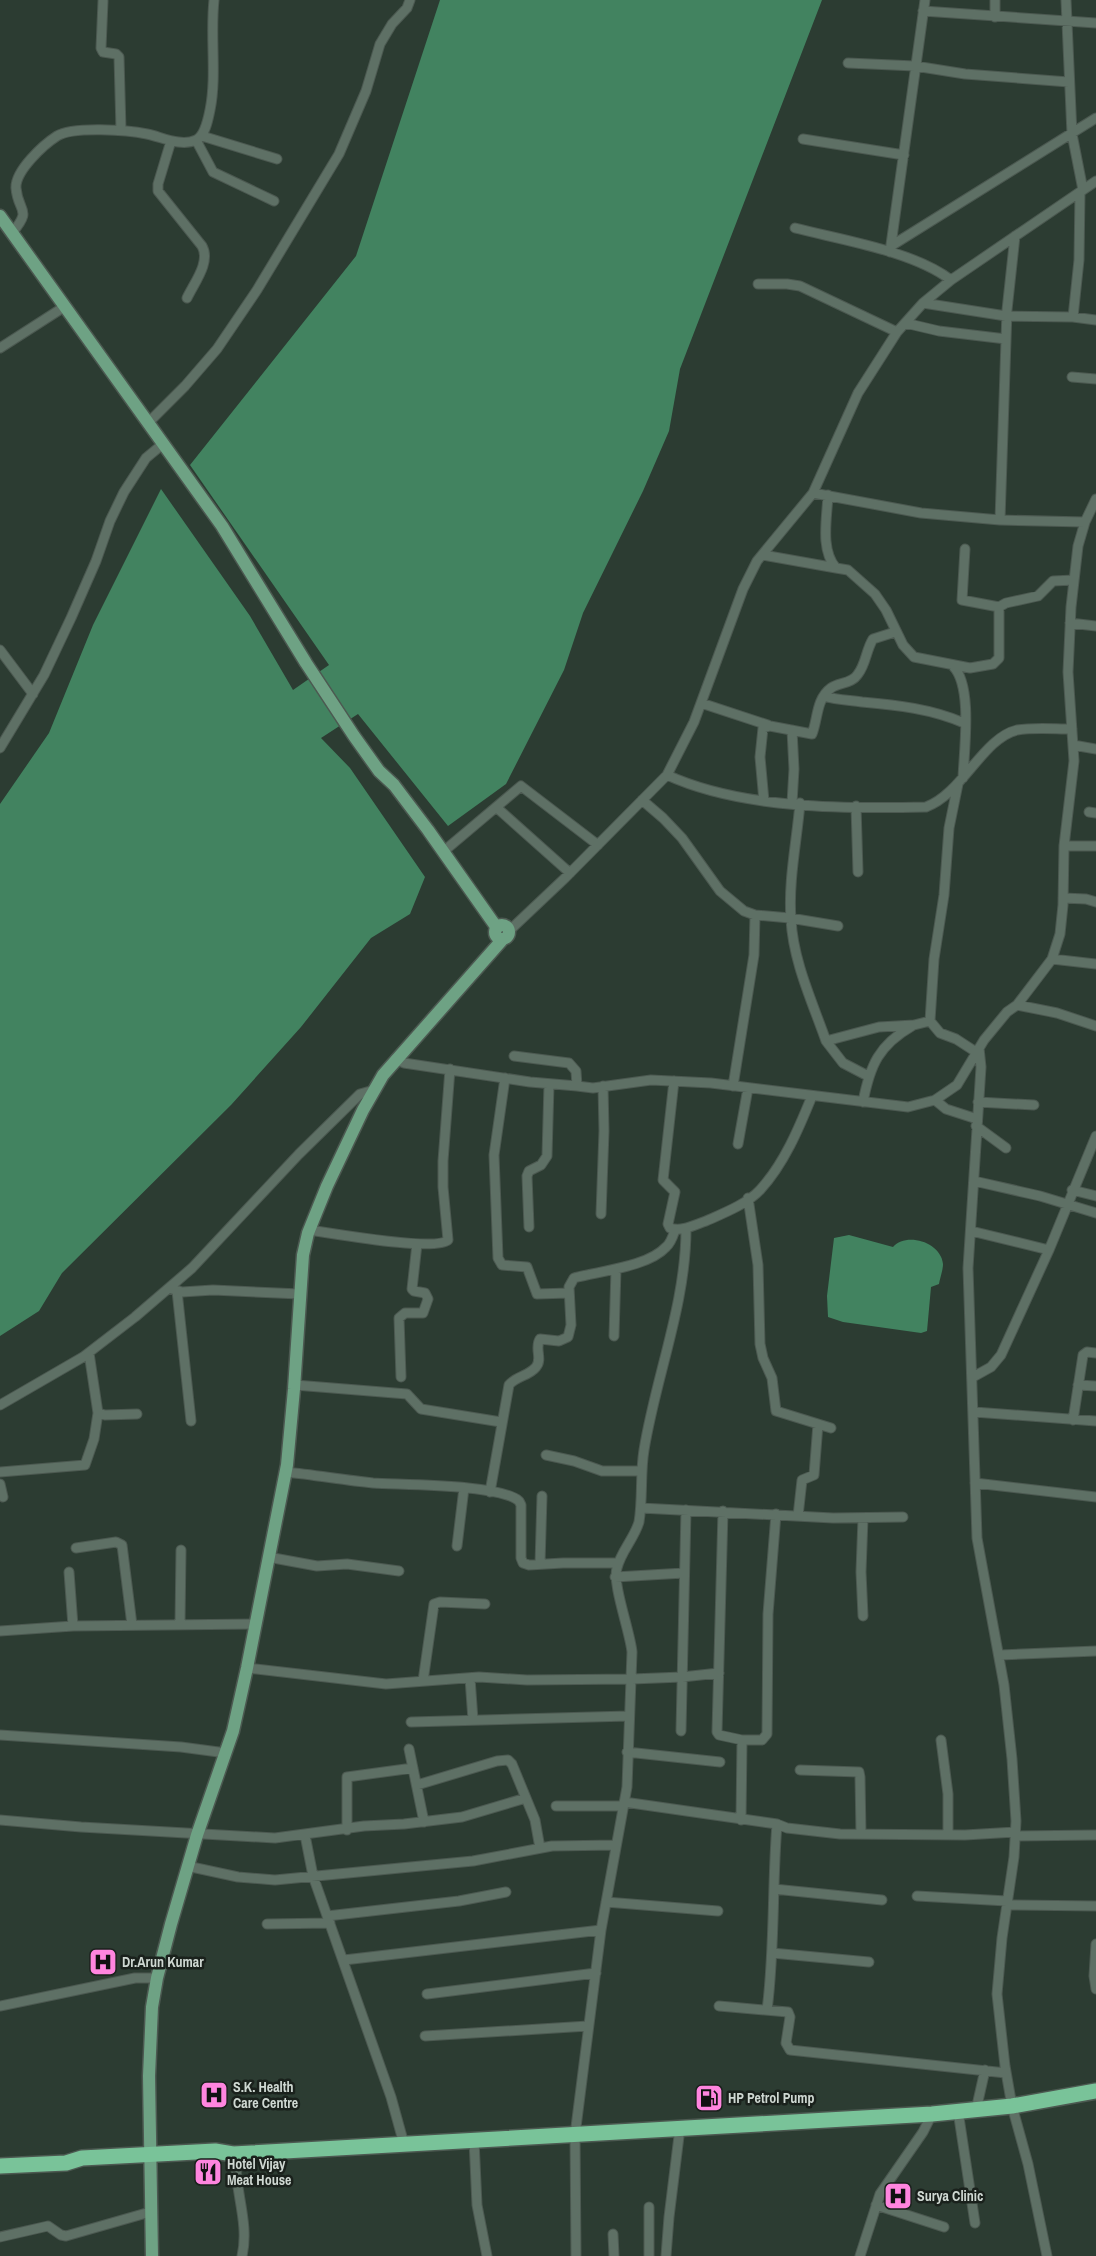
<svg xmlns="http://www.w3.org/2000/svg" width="1096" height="2256" font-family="'Archivo Narrow',sans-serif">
<rect width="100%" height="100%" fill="#2c3c32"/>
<path fill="#428360" d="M440,0H822L680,369L669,431L643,491L583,613L564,670L506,784L448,826L358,714L321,738L350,768L425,877L410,914L371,938L301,1027L231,1105L62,1273L39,1311L0,1336V804L49,733L93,625L161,489L250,616L293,690L329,665L190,465L356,256Z
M849,1235L893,1247C906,1232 941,1242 943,1264C943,1270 940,1278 939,1284L931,1287L927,1331L921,1333L843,1322L828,1317L827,1296L834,1238Z"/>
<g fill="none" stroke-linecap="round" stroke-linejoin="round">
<defs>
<path id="street" d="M995,0V17
M1066,0L1072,134L1083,190
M103,1L101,48L103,52L116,54L119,57L121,130
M923,11L1096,23
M848,63L915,66L965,74L1069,82
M202,136L277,159
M803,139L904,155
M196,140L213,172L274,201
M171,141L158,184V191L202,246C211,262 194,283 187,298
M795,228C842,240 913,251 951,280
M12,233C33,208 18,213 16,188C15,171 43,145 57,136C73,126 128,130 147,134C162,137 181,147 196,140C205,136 208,120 210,110C217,76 210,36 214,0
M891,246L1096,118
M890,252L925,0
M758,284H787L800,286L897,332
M923,303L1006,316L1073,317L1096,320
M1073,317L1079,260L1080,192
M905,323L939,331L1006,339
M0,348L64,307
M1072,377L1096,379
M149,422L185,386L217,349L257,290L339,154L366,91L380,44L392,24L407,8L410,0
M813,493L921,513L1000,520L1085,522
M828,495C827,518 820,550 836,568L848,570L875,594L886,610L903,645L914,657L970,668L993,664L999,658V607L1006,603L1038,596L1053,581L1074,580
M1000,520L1007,310L1015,236
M965,549L962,600L999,607
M763,555L836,568
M1070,623L1096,626
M0,650L33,694
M953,666C973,686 964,750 963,778
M824,696C837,700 848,700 862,702C897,705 932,709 964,723
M701,703L768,725
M792,730L794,769L792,803
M1073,745L1096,749
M0,748L44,675L71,618L96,561L110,521L124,492L146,458L164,443
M667,775C741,809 845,809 926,807C962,794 983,738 1017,730C1034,727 1054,729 1072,729
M958,784L949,828L944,895L934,959L930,1021L940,1033L956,1039L976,1052
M642,800L663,818L682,838L720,891L744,911L755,915L790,918L838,926
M764,801L760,757L763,728L770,726L812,734C818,719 816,699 831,688C839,682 852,684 858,674C866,664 866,650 873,639L895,632
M800,803C797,840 788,882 791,919C793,961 812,1001 826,1041L879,1027L914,1025L930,1021
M856,806L858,872
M496,807L570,873
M1089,812L1096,813
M1064,846H1096
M444,851L521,786L598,845
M1063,898L1086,899L1096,902
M509,931L565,878L667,775L694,722L743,589L757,561L813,493L858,393L897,332L923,303L951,280L1096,181
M1052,959L1096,964
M1017,1005L1057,1013L1096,1026
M826,1041L843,1063L868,1076
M979,1048L981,1067L968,1268L977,1538L1004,1685L1012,1759L1016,1821L1014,1857L1002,1938L997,1994L1005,2066L1012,2106L1028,2164L1047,2256
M514,1056L569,1063L576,1071L577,1086
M395,1059L404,1063L530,1082L577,1086L593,1088L651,1080L711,1083L908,1107L935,1100L957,1085L984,1040L1007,1012L1017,1005L1052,959L1060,934L1063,905L1064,846L1074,761L1068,672L1071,607L1078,546L1085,522L1096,499
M505,1078L494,1155L498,1258L502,1265L527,1267L537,1294L569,1293
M674,1081L663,1180L675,1192L668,1224L670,1228C682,1232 694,1225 706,1221C724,1213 747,1204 760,1190C784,1164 799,1128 812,1096
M733,1086L754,955L755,915
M935,1100L946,1109L977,1119
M863,1102C870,1065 879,1045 912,1026
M978,1102L1034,1105
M976,1126L1006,1148
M738,1144L748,1088
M974,1181L1040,1196L1096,1213
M1072,1190L1096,1196
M748,1198L758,1265L760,1344L763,1358L772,1378L776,1411L831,1428
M601,1214L604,1131L603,1086
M529,1227L527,1176L529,1171L541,1165L547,1156L549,1084
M309,1230C332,1233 435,1252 448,1240L443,1187V1161L450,1069
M971,1231L1049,1250
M169,1288L182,1292L213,1290L300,1294
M177,1291L191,1421
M614,1336L616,1269
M89,1353L98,1413L105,1415L137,1414
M401,1377L399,1318L405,1313H423L428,1299L425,1293L414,1291L412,1289L417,1244
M973,1377L991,1367L1001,1355L1049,1250L1096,1136
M295,1385L407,1394L421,1409L501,1422
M1078,1385L1096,1386
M0,1405L83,1357L135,1317L192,1268L299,1154L360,1094L374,1090
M974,1412L1096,1421
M1073,1420L1083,1355L1087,1352L1096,1353
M546,1455L574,1461L602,1471H641
M0,1472L85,1465L94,1439L98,1413
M286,1472C315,1475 344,1480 373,1483C402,1485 500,1484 519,1501L521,1505V1558L523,1563L529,1565L563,1563H618
M975,1483L1096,1497
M0,1484L3,1497
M490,1492L509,1385C516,1376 529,1376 536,1367C543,1359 534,1348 540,1339L559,1341L568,1337L571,1325L569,1287L574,1278C599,1271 648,1267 666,1247C671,1243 673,1236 675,1230
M641,1508L833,1518L903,1517
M723,1511L717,1732L719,1735L742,1740L741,1820
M798,1516L802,1480L814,1475L818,1424
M863,1518L861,1572L863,1616
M457,1546L464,1488
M76,1548L116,1542L122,1545L132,1625
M268,1557L317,1566L347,1564L399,1571
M540,1564L542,1496
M69,1572L73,1626
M615,1577L684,1573
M180,1624L181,1550
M0,1631L73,1626L256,1624
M1000,1655L1096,1651
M247,1668L386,1684L479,1677L527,1680L632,1679L682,1677L719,1673
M470,1678L473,1720
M423,1681L434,1604L440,1602L485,1604
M411,1722L629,1716
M681,1731L686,1510
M0,1735L181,1747L226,1753
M742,1740H762L767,1734L768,1614L776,1514
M941,1740L948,1794V1835
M409,1749L424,1822
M627,1752L720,1762
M800,1770L859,1772L860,1777L861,1834
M417,1785L497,1761L508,1760L512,1764L535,1820L540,1848
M624,1802L777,1824L787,1828L840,1834L965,1835L1015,1832
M556,1806H623
M0,1820L81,1827L275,1838L364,1826L404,1824L462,1817L526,1798
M347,1830V1777L413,1768
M305,1835L313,1876L391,2097L404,2144
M1015,1836L1096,1835
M187,1866L238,1877L275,1880L473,1861L552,1846L616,1845
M774,1889L882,1900
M917,1896L1007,1901
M606,1902L718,1911
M1007,1905L1096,1906
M327,1916L459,1901L506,1892
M267,1924L330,1923
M1096,1944L1094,1976L1096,1989
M772,1953L869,1962
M344,1960L601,1930
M427,1994L596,1973
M0,2006L135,1978H157
M719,2006L788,2012L790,2017L786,2043L790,2050L1006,2073
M767,2010C775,1949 772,1886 777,1824
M425,2036L588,2026
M976,2110L985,2070
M958,2111L975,2223
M474,2140L477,2205L487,2256
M236,2154C233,2187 250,2222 242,2256
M876,2205L944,2227
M649,2207V2256
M613,2234L614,2256
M0,2237L48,2226L61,2235L66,2236L150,2212
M576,2256L575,2135L601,1930L627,1787L632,1652C630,1631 612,1584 617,1568C621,1551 634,1539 639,1522C643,1498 640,1474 644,1450C656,1376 686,1304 686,1229
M666,2256L669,2217L680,2128
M860,2256L880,2194L923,2132L932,2114"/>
<path id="primary" d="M0,216L222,526L306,663L354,736L379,771L394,785L428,830L497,928
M495 932a7 7 0 1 1 14 0a7 7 0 1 1-14 0Z
M152,2256L149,2076L152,2007L157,1978L171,1924L197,1835L233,1731L247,1668L287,1465L294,1389L303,1255L308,1233L327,1186L363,1110L383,1075L503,939"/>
<path id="highway" d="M0,2166L66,2163L82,2158L215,2151L233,2154L932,2114L1012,2106L1096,2091"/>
</defs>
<use href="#street" stroke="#4c5951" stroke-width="11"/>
<use href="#primary" stroke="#4c5951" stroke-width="15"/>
<use href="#highway" stroke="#4c5951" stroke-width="18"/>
<use href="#street" stroke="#5e7065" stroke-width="9"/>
<use href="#primary" stroke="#6ea284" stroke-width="12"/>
<use href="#highway" stroke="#79c399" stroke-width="15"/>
</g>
<defs>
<symbol id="hospital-square" viewBox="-11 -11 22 22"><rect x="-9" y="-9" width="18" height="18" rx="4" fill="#ff85df" stroke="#1a211c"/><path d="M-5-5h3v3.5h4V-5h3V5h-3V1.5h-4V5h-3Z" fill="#111"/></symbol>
<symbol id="fuel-square" viewBox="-11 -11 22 22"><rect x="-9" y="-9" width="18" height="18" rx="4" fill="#ff85df" stroke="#1a211c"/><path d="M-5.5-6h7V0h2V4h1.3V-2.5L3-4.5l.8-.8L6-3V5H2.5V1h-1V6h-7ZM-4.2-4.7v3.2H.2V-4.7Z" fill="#111"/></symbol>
<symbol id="restaurant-square" viewBox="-11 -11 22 22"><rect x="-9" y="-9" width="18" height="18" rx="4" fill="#ff85df" stroke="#1a211c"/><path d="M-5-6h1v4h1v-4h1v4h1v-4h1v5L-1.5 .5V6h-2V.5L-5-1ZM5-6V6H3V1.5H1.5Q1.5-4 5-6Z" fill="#111"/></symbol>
</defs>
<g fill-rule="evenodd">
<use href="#hospital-square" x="87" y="1946" width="32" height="32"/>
<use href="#hospital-square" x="198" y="2079" width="32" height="32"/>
<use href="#fuel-square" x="693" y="2082" width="32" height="32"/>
<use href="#restaurant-square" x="192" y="2156" width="32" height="32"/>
<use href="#hospital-square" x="882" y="2180" width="32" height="32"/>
</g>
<g text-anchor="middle" stroke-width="5" stroke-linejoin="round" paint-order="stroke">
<g font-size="14" font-weight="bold" fill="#cfd8d2" stroke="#1a211c" text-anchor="start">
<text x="122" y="1967">Dr.Arun Kumar</text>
<text x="233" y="2092">S.K. Health<tspan x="233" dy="16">Care Centre</tspan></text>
<text x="728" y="2103">HP Petrol Pump</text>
<text x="227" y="2169">Hotel Vijay<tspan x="227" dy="16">Meat House</tspan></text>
<text x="917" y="2201">Surya Clinic</text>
</g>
</g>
</svg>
